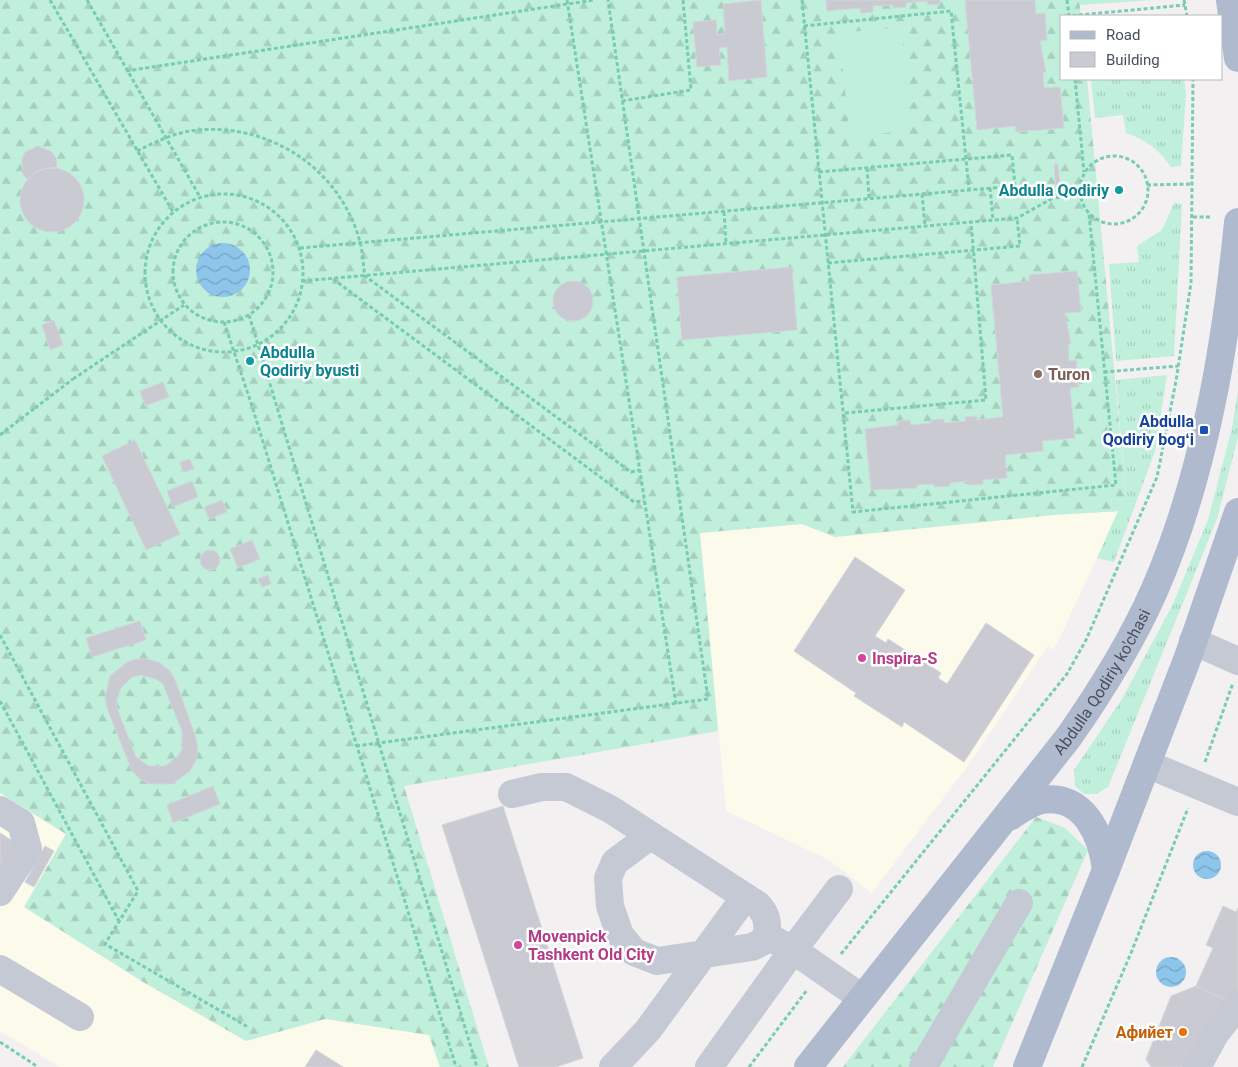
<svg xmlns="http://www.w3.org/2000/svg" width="1238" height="1067" font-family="Roboto,sans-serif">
<defs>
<pattern id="grass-tufts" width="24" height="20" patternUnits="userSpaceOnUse" patternTransform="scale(1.25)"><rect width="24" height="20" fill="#c0efdb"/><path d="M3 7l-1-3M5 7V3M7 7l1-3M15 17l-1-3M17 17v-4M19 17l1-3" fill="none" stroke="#a6cfbe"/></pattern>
<pattern id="forest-firs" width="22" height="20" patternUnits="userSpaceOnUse" patternTransform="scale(1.25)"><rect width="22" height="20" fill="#c0efdb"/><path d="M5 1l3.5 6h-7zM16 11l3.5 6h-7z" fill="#a6cfbe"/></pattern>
<pattern id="water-waves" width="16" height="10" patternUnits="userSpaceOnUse" patternTransform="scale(1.25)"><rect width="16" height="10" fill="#8ec5eb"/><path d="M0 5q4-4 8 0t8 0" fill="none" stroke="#76a2c2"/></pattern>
</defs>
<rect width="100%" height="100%" fill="#f2f0f0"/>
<path fill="#fcfaea" d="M1119,511L1054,650L1048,646L969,764L872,893L829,860L726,811L700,533L802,524L835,537L1052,515Z
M0,793L66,834L25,908L246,1041L325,1019L429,1035L440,1067H60L0,1031Z"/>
<path fill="url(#grass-tufts)" d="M1079,0H1153L1080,5Z
M1091,79H1184L1186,94L1181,166L1171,167C1159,150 1146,139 1126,133L1123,115L1095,118Z
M1174,203L1182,204L1174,356L1116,361L1109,264L1139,262L1137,246L1162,230Z
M1167,375L1155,451L1114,562L1097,558L1118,511L847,526L1126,495L1116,380Z
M1238,391V437L1217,519L1108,787L1096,794H1084L1075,786L1074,770L1122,699L1172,606L1208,520L1232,428Z"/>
<path fill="url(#forest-firs)" d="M0,0H1079L1081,16H1062V79H1087L1126,496L1119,511L1052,515L835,537L802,524L700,533L718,731L404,786L489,1067H440L429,1035L325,1019L246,1041L143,982L24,907L66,834L0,793Z
M1036,817L1065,828L1088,850L993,1067H843Z"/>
<path fill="#c0efdb" d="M901,27L912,130L850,137L839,33Z"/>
<path fill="url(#water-waves)" d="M196 270a27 27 0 1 1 54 0a27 27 0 1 1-54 0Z
M1193 865a14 14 0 1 1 28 0a14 14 0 1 1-28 0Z
M1156 972a15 15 0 1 1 30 0a15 15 0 1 1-30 0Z"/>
<path fill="#cacbd2" stroke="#d4d5db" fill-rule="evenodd" d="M761,0L767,77L729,81L727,47L719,48L721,65L697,67L693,22L716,20L717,35L725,34L723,4Z
M826,0H940V4L928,5L927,1L906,3V7L893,8V5L873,6V12L861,13L860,8L827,11Z
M965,0H1035L1036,14L1045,13L1047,40L1040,41L1046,72L1043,73L1044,88L1060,87L1064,128L1016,132L1015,126L977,130Z
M38,146L52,152L56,158L57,167L39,170L27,179L22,173V159L25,152Z
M1054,164H1058L1061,195H1056Z
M20 200a32 32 0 1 1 64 0a32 32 0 1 1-64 0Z
M792,267L797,330L682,340L677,277Z
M1077,271L1081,312L1065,313L1071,344H1068L1069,361L1076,360L1079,387L1070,388L1075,438L1042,441L1043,451L1005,455L1007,478L983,480V484L968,485V481L950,483V486L934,487V484L917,485V488L871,490L865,429L898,425V421L910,420L911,425L931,423V420L944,419V423L966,421L965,417L977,416V420L1003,417L991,285L1029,281V275Z
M553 301a20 20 0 1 1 40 0a20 20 0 1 1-40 0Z
M54,320L63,345L50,350L42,325Z
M163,382L169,397L145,406L140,391Z
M135,440L180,534L146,550L102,456Z
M190,459L194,469L183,472L180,462Z
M192,481L198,497L173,507L167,491Z
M222,500L227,512L209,519L204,507Z
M252,540L260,559L238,568L230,549Z
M200 560a10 10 0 1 1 20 0a10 10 0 1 1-20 0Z
M855,557L905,590L875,636L886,643L888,639L941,673L938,678L947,684L986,623L1034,655L964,762L904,722L902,727L854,696L856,693L794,651Z
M268,575L271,584L262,587L258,579Z
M140,621L146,640L92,657L86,638Z
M137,659H148L160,663L170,671L176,682L195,735L198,748L196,760L190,771L172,784H150L140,779L132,771L107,708L105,697L110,676L127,662ZM140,675L156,679L163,684L182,731V749L178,756L165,766H149L136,757L118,711L116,703L121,688L132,677Z
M213,786L220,804L173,823L167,805Z
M503,806L583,1058L556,1067H519L442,825Z
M0,833L19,845L0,874Z
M45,846L54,851L34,887L25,882Z
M1223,906L1236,912L1238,908V996L1228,1001L1196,986L1213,948L1206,945Z
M1196,986L1228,1001L1191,1067H1151L1146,1059L1171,996Z
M316,1050L343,1067H305Z"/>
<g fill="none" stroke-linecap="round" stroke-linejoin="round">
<path stroke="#78ccb3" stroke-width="3" stroke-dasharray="4 2.5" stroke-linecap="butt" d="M50,0L173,212
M87,0L200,197
M567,0L676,704
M802,0L853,512L1116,485L1089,214
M1067,0L1069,16L1185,5
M1184,0L1187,16
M804,26L951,11L969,189
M126,71L594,0
M1075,79L1084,172
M622,101L691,90L683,0
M137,151C154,143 171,134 190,131C266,120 340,167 360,242C363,252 363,265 365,276L631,472L639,470
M1080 190a34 34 0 1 1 68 0a34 34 0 1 1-68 0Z
M867,168L869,198
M819,172L1012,155L1015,186
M1147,185L1192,184
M990,188L993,220
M922,194L925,226
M145 273a79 79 0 1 1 158 0a79 79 0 1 1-158 0Z
M724,212L726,243
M1193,217H1210
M173 272a50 50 0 1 1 100 0a50 50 0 1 1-100 0Z
M300,248L1015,186L1054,198L1080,195
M828,263L1020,246L1017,218
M333,279L634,502L644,501
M302,281L1017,218L1053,198
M249,315L477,1067
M224,322L251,403L456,1067
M1104,372L1178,366
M73,379L184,305
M845,413L986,400L971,222
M0,435L35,408
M0,635L138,891L105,944L248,1027
M0,701L120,923
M356,746L708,699L608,0
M1205,762L1233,683
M841,954L1067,674L1086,640L1157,477L1176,381L1191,283L1193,79
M0,1042L38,1067
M749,1067L807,990
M1082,1067L1131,953L1188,808"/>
<path stroke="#c4c9d4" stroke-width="28" d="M1193,641L1238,661
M1147,764L1238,802
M512,794L542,787H566L610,809L758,905C767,915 768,922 767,936L793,950L839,889
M0,810L21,823L28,849L0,892
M650,836L615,862L608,878L610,906L620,935L634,952L657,961L752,947L760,943L767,936
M0,969L80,1017
M613,1067L648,1030L745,897
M709,1067L793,950L862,998
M923,1067L1019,903
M1197,1067L1215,1034L1238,1005"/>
<g stroke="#b0bace" stroke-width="28">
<path d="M1230,0L1238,58"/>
<path d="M1011,816C1020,810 1031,802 1042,800C1084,793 1102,836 1106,870"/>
<path id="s1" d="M808,1067L1068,738C1101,691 1131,643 1154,591C1204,478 1226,344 1238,222"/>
<path d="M1027,1067L1106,870L1188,657L1238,512"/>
</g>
<path stroke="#78ccb3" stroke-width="3" stroke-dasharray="4 2.5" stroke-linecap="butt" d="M35,408L73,379"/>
</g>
<g fill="#0f9aa8" stroke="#fff" stroke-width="2">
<circle cx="1119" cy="190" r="5"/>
<circle cx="250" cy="361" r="5"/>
</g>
<circle fill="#8d6e63" stroke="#fff" stroke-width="2" cx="1038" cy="374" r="5"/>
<rect fill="#1a4fb4" stroke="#fff" stroke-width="2" x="1199" y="425" width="10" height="10" rx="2.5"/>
<g fill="#d1479c" stroke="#fff" stroke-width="2">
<circle cx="862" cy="658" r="5"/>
<circle cx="518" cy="945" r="5"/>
</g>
<circle fill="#e8710a" stroke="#fff" stroke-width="2" cx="1183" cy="1032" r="5"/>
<g text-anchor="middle" stroke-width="5" stroke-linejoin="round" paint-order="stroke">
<g font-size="16" font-weight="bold" fill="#0d838f" stroke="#fff" text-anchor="end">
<text x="1109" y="196">Abdulla Qodiriy</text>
<text x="260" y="358" text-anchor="start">Abdulla<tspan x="260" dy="18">Qodiriy byusti</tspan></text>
</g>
<g font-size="16" font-weight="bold" fill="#785e54" stroke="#fff" text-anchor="start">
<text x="1048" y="380">Turon</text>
</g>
<g font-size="16" font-weight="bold" fill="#164399" stroke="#fff" text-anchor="end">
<text x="1194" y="427">Abdulla<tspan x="1194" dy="18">Qodiriy bogʻi</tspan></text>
</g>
<g font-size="16" font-weight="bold" fill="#b23c85" stroke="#fff" text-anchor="start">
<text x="872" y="664">Inspira-S</text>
<text x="528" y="942">Movenpick<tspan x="528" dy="18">Tashkent Old City</tspan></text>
</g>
<g font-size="16" fill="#484f5d" stroke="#fff">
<text dy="6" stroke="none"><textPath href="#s1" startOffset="485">Abdulla Qodiriy ko'chasi</textPath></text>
</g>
<g font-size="16" font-weight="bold" fill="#c56008" stroke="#fff" text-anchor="end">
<text x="1173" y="1038">Афийет</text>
</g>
</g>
<rect x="1060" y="15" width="162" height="65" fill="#ffffff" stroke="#b6b9be"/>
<rect x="1070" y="31" width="25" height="8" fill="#b0bace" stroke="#b6b9be"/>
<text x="1106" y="40" font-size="15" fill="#484f5d">Road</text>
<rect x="1070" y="52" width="25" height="15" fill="#cacbd2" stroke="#b6b9be"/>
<text x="1106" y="65" font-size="15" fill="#484f5d">Building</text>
</svg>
